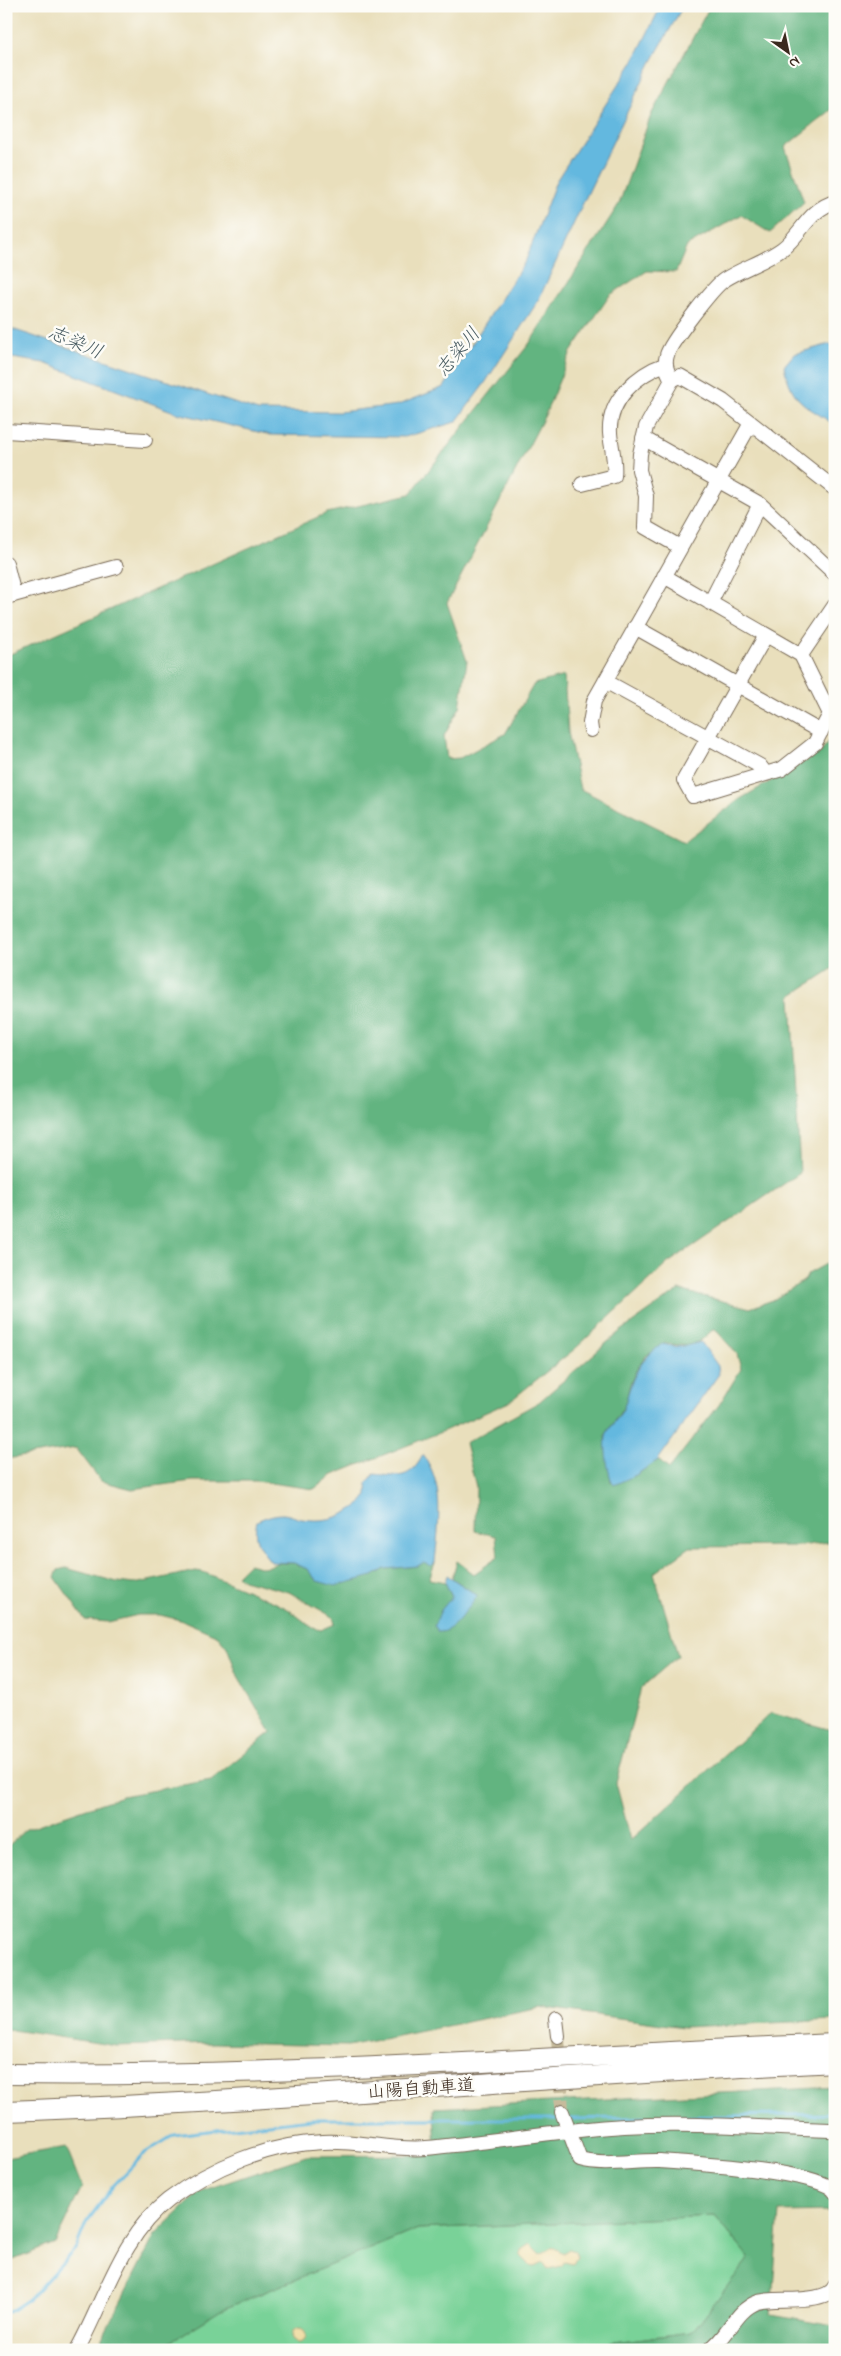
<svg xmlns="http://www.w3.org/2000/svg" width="841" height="2356" font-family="'Indie Flower','Klee One',sans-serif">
<rect width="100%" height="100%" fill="#fdfcf7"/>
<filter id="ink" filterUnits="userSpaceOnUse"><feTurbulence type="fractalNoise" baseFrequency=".02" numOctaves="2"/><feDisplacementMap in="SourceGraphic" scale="10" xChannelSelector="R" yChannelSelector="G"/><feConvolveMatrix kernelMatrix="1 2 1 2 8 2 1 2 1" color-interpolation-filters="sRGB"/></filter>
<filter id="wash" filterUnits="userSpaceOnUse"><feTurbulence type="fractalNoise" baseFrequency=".0096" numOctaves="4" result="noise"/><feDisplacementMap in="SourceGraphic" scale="20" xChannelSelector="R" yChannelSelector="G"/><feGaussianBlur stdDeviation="1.12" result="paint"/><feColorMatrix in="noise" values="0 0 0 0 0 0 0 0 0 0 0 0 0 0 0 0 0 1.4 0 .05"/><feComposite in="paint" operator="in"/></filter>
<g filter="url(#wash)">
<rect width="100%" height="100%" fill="#e9dfbc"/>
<path fill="#79d298" stroke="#5a7e5b" d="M715,2216L749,2258L692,2332L552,2350H156L221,2310L418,2229Z"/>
<path fill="#62b480" stroke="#4e6f4f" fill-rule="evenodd" d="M710,6H822L827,9L835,46V107L785,147L804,202L770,233L741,215L687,246L676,272L647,271L610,295L571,352L545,415L447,603L467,661L460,707L444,736L447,759L460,758L505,734L534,684L564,676L568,732L580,789L684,841L740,799L821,752L835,731V967L791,996L800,1173L668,1263L576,1348L509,1402L446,1430L333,1475L314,1489L256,1481H192L132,1489L101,1481L76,1448L6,1459V656L327,513L410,494L529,344L619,204L651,115Z
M835,1259V1541L800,1546L690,1547L654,1573L678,1656L641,1688L616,1783L631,1840L771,1713L835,1731V2020L683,2027L540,2007L348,2046L214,2043L117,2046L6,2029V1848L26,1829L122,1796L211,1780L271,1732L238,1676L227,1647L218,1636L184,1621L160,1615H138L108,1622L85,1620L55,1577L58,1570L66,1568L117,1582L134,1584L196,1571L203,1572L274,1602L288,1609L313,1628L321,1630L335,1624L333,1617L289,1592L243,1580L237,1575L248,1564L264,1568L278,1563H294L307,1569L317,1581L373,1576L385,1569L418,1566L424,1562L430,1565L435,1563L429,1579L445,1582L452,1597L450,1601L441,1610L442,1632C459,1625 465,1608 478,1596L452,1578L457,1561L474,1574L498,1557L496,1536L475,1531L476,1487L465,1443L539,1402L618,1333L679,1290L750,1308L773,1300L805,1280L808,1274ZM714,1328L737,1354L741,1369L719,1405L669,1469L658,1460L636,1475L611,1482L605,1436L625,1405L630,1384L637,1369L646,1356L666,1343C689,1348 698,1346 714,1328Z
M835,2087V2211L779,2212L771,2315L835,2326V2350H552L692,2332L749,2258L715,2216L418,2229L221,2310L156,2350H96L155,2235L201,2191L306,2156L436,2155L434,2108Z
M66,2147L82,2187L55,2243L6,2263V2158Z"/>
<path fill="#eeda9e" stroke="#94825e" d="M530,2244L540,2254C554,2248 549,2244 563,2253L569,2249L575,2251L577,2257L573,2264L564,2262L562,2266L548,2269L543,2262L534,2266L530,2265L521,2256V2250Z
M292 2335a7 7 0 1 1 14 0a7 7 0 1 1-14 0Z"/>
<path fill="#63b8df" stroke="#4f717e" d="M661,6H683L651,63L585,199L538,301L485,383L456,422L405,437L271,435L177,413L44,363L6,357V327L258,411L339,412L398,405L444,387L526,260L556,181L633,62Z
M830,344L835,347V425C804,404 793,404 784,366L794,354Z
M701,1342L718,1366L719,1374L658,1460L636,1475L614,1485C608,1479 603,1441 607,1433C612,1424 622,1414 625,1404C633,1375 638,1362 662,1344L681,1347Z
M423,1455C446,1485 438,1528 435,1563L430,1566L424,1562L418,1566L385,1569L373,1576L335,1586L317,1581L307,1569L294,1563L271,1562C260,1548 252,1540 257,1521C265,1517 274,1514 283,1514C289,1514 296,1518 302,1519C322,1522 338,1519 354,1508C367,1500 368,1497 367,1483L374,1474C399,1477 410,1480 423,1455Z
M447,1575L478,1596C467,1606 455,1633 438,1632L434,1626L441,1610L452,1597L445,1582Z"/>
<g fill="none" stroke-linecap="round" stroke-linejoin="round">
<path stroke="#63b8df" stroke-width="3" d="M569,2119L835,2114
M9,2312L29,2299L76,2248L86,2223L113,2186L145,2153L174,2135L311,2119H561"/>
</g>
</g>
<g filter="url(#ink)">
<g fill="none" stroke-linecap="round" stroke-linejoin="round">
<path stroke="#c6bb9c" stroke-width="14" stroke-dasharray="14 7" stroke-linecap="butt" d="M558,2036L562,2112"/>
<defs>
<path id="minor" d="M672,380C667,371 664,365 667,355C670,343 713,287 724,280C743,268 764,262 782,249C801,235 809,209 835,202
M6,431L145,440
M643,438L760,504L835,574
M582,484L614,476C616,461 611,447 610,433C608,400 637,374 666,364
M680,547L645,527L646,496L639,470L640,454L646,427L672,380L680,376L723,401L835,489
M6,563L14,595
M664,576L801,655
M6,597L116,567
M710,603L760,504
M635,627L821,732
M766,635L684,780L693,796L782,769L815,743L830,714L801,655L835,605
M605,681L760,766L766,774
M591,730L590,723L594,701L751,423
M556,2019L558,2036
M562,2112L580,2160C605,2167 634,2160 660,2161C688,2163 823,2171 835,2192
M77,2350C105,2300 121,2236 168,2200C212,2167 268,2144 323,2142C358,2140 392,2151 426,2148C492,2142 558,2130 624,2126C694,2122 765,2128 835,2130
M709,2350C729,2337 735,2310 758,2302C776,2297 827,2305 835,2286"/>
<path id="highway" d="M6,2074C282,2078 559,2056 835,2044
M6,2111C283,2101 558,2076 835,2062"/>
</defs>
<use href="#minor" stroke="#786955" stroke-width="16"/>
<use href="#highway" stroke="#786955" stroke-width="22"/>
<use href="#minor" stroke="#fff" stroke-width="14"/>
<use href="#highway" stroke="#fff" stroke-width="20"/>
</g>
</g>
<g text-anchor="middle" stroke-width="5" stroke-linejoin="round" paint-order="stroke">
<g font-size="18" fill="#3b2a1e" stroke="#fdfcf7">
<text transform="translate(421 2088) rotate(-4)" y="6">山陽自動車道</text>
</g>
<g font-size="19" font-style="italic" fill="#495c62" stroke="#fdfcf7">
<text transform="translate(76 341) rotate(23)" y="7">志染川</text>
<text transform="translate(457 351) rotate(-50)" y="7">志染川</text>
</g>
</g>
<rect width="841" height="2356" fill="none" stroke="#fdfcf7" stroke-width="25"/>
<g transform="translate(788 52) rotate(147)" stroke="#fdfcf7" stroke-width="4" paint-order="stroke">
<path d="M0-4L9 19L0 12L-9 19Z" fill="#3b2a1e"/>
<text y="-8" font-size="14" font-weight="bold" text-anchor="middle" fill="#3b2a1e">N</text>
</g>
</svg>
